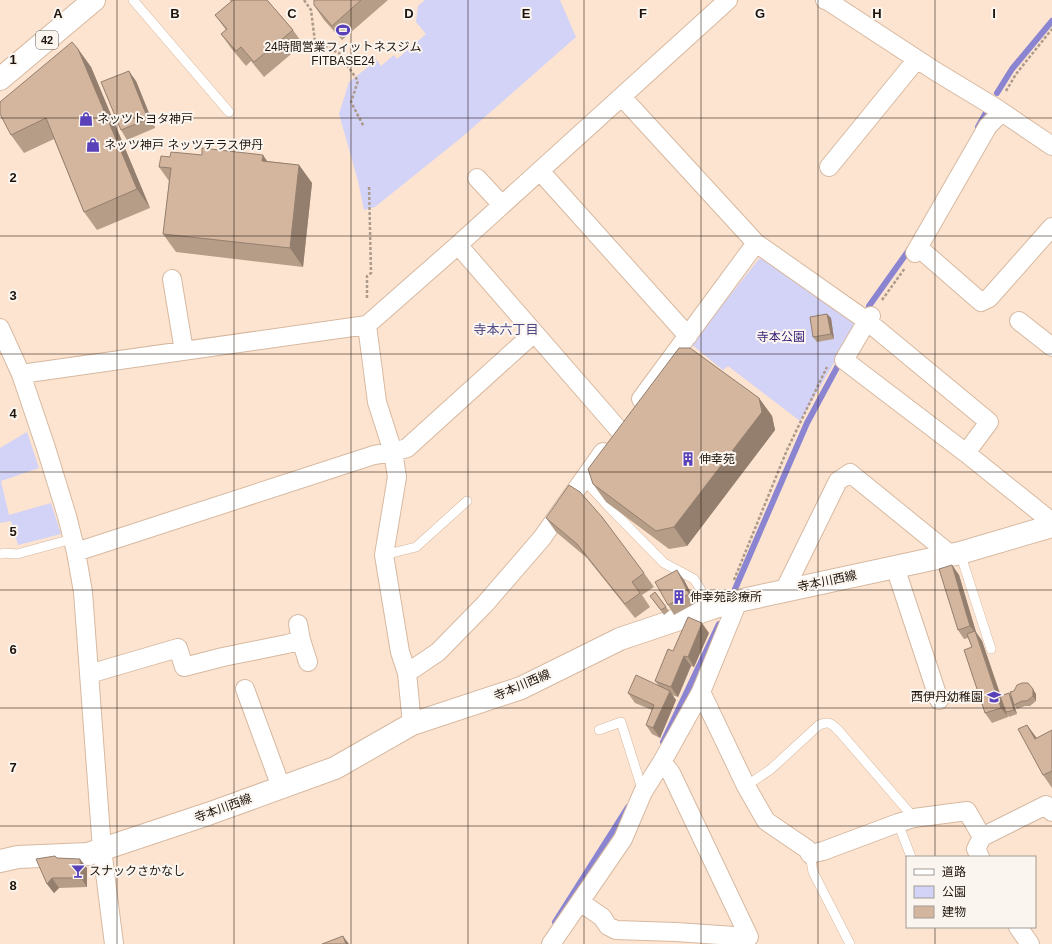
<svg xmlns="http://www.w3.org/2000/svg" width="1052" height="944" font-family="Helvetica,'Noto Sans JP',sans-serif">
<rect width="100%" height="100%" fill="#fce4d0"/>
<path fill="#d3d2f7" d="M425,0H560L576,37L462,137L375,207L364,210L358,181L339,114L349,82L377,60L381,66L394,55L397,59L426,34L416,22L418,6Z
M765,258L853,320L855,327L800,421L728,366L723,370L691,344L759,259Z
M27,432L39,468L1,481L9,515L51,503L61,534L18,545L11,521L0,523V448Z"/>
<g fill="none" stroke-linecap="round" stroke-linejoin="round">
<path stroke="#8a84d1" stroke-width="6" d="M997,93L1012,69L1052,21
M978,127L988,109
M869,306L911,247
M732,596L807,423L841,360
M663,742L719,624
M555,922L628,807"/>
<defs>
<path id="lane" d="M133,0L229,112
M584,480L608,506L664,563L694,579L712,608
M960,553L991,649
M0,554L5,553L17,554L72,539
M384,555L416,547L467,501
M599,730L621,722L643,792
M746,786L771,769L819,725C829,721 831,723 839,731L914,818
M898,823L911,857
M810,854L813,872L850,944"/>
<path id="street" d="M825,0L828,1L935,71L996,108
M622,97L756,243L867,321L844,360L966,453L1052,522
M829,167L917,59
M540,171L688,336
M477,178L502,205
M458,245L619,430
M919,248L981,302L989,298L1052,227
M915,253L988,126L1001,113L996,108L1052,146
M172,279L184,351
M871,316L867,321L989,422L966,453
M1019,321L1052,347
M367,325L377,402L393,452L397,477L384,555L400,652L407,673
M0,328L21,374L46,448L67,516L76,552L83,592L102,849L114,944
M21,374L367,325L458,245L728,0
M641,399L756,243
M76,552L374,455L393,452L407,448L534,333
M895,567L939,700
M784,591L838,481L850,473L951,555
M298,624L301,640L308,662
M89,674L178,648L184,667L223,657L287,644L301,640
M245,689L281,787
M701,692L746,786L766,821L807,849L810,854L823,851L898,823L914,818L967,811L982,837
M412,724L407,673L438,652L485,604L542,538L603,452
M980,857L976,849L982,837L1046,805L1052,812
M580,902L602,917L608,926L616,930L676,932L749,937L671,773L662,762
M1018,927L1030,944
M551,944L623,839L643,792L662,762L701,692L738,601"/>
<path id="secondary" d="M0,861L18,857L88,854L208,814L335,768L412,724L521,688L620,639L712,608L738,601L960,553L1052,526"/>
<path id="primary" d="M0,79L94,0"/>
</defs>
<use href="#lane" stroke="#d7b9a1" stroke-width="10"/>
<use href="#street" stroke="#d7b9a1" stroke-width="20"/>
<use href="#secondary" stroke="#d7b9a1" stroke-width="24"/>
<use href="#primary" stroke="#d7b9a1" stroke-width="24"/>
<path stroke="#ad9a8a" stroke-width="2.5" stroke-dasharray="3 2" stroke-linecap="butt" d="M304,0L311,10L315,42L339,53L358,81L351,102L364,127
M1006,91L1016,74L1052,29
M367,298V276L371,273L369,185
M882,300L905,268
M734,580L787,450L827,367"/>
<use href="#lane" stroke="#fff" stroke-width="9"/>
<use href="#street" stroke="#fff" stroke-width="18"/>
<use href="#secondary" stroke="#fff" stroke-width="22"/>
<use href="#primary" stroke="#fff" stroke-width="22"/>
</g>
<path fill="#b69d88" d="M230,0H267L293,30L303,44L264,77L251,61L246,66L231,48L221,34L226,30L215,15L231,2Z
M314,0H388L342,40L324,20L314,5Z
M78,49L91,67L150,208L97,230L84,212L54,139L24,153L11,135Z
M136,81L155,128L127,140L121,130Z
M170,157L267,161L299,165L312,183L303,267L176,252L163,234L169,181L159,167Z
M827,314L831,318L834,339L817,342L813,337Z
M759,398L772,416L775,430L687,546L669,549L606,502L593,484Z
M546,518L644,573L654,587L642,595L650,607L635,618L587,558L556,532Z
M952,565L959,575L976,632L982,641L1001,696L1011,697L1036,694V701L1030,706H1025L1017,709L1014,705L1017,714L1009,717L1007,714L1008,717L992,723L985,713L972,647L968,638L964,639L958,630Z
M684,580L696,603L674,615L668,605Z
M655,592L669,611L664,615L650,596Z
M709,633L694,667L691,666L678,697L672,695L676,700L660,738L652,734L646,725L652,710L635,703L628,693L659,686L655,681L673,651Z
M1027,725L1037,738L1052,730V788L1043,775Z
M57,858L87,868V887L59,888L54,893L47,884Z"/>
<path fill="#947f6f" d="M78,49L91,67L150,208L137,189Z
M129,71L136,81L155,128L148,119Z
M263,155L276,174L262,161Z
M299,165L312,183L303,267L290,248Z
M827,314L831,318L834,339L831,334Z
M759,398L772,416L775,430L687,546L674,527Z
M952,565L959,575L976,632L982,641L1006,712L1008,717L1001,708L977,635L970,626Z
M677,570L684,580L696,603L689,594Z
M702,623L709,633L694,667L688,657Z
M684,656L691,666L678,697L671,687Z
M1033,689L1036,694V701L1033,696Z
M670,691L676,700L660,738L653,728Z
M1009,693L1012,698L1017,714L1014,710Z
M1027,725L1037,739H1035Z
M80,859L87,868V887L81,878Z
M52,878L59,888L54,893L47,884Z
M343,936L349,944H346Z"/>
<path fill="#d4b69e" stroke="#947f6f" d="M233,0H267L293,30L254,62L241,47L236,51L221,34L227,29L215,15Z
M314,0H361L332,26L314,5Z
M72,42L78,49L137,189L84,212L46,118L11,135L0,114V102Z
M129,71L148,119L121,130L101,82Z
M202,148L263,155L262,161L299,165L290,248L163,234L171,168L159,167L161,156L170,157L171,152L202,155Z
M827,314L831,334L813,337L810,317Z
M679,348H690L759,398L762,412L674,527L656,531L593,484L588,469Z
M569,485L580,492L602,517L644,573L632,582L640,593L625,604L577,544L546,518Z
M952,565L970,626L958,630L939,569Z
M677,570L689,594L668,605L655,582Z
M655,592L666,607L661,610L650,596Z
M688,617L702,623L688,657L684,656L671,687L655,681L668,649L673,651Z
M975,631L1001,708L985,713L964,650L972,647L967,634Z
M636,675L670,691L653,728L646,725L654,705L628,693Z
M1022,683H1028L1033,689V696L1027,701H1022L1014,705L1010,692L1014,691L1017,685Z
M1009,693L1014,710L1006,712L1000,696Z
M1027,725L1035,739L1052,730V771L1043,775L1018,729Z
M55,856L57,858L80,859L81,878H52L47,884L36,859Z
M343,936L346,944H322Z"/>
<path fill="none" stroke="#1e140b" stroke-width="1" stroke-opacity="0.55" d="M117,0V944M234,0V944M351,0V944M468,0V944M584,0V944M701,0V944M818,0V944M935,0V857M0,118H1052M0,236H1052M0,354H1052M0,472H1052M0,590H1052M0,708H1052M0,826H1052M935,927V944"/>
<defs>
<symbol id="stadium-bare" viewBox="-9 -9 18 18"><path d="M0-5a6.5 5 0 1 0 0 10a6.5 5 0 1 0 0-10ZM-3.5-1.8h7v3.6h-7Z" fill="#5941b9" stroke="#fbf5f0" stroke-width="2.5" paint-order="stroke"/></symbol>
<symbol id="shop-bare" viewBox="-9 -9 18 18"><path d="M-5-2.5h2.3a2.7 3.5 0 0 1 5.4 0H5L5.5 6h-11ZM-1.5-2.5h3a1.5 2.3 0 0 0-3 0Z" fill="#5941b9" stroke="#fbf5f0" stroke-width="2.5" paint-order="stroke"/></symbol>
<symbol id="building-bare" viewBox="-9 -9 18 18"><path d="M-4-6H4V6H1V3H-1V6H-4ZM-2.5-4.3h1.7v1.8h-1.7ZM.8-4.3h1.7v1.8H.8ZM-2.5-1h1.7V.8h-1.7ZM.8-1h1.7V.8H.8Z" fill="#5941b9" stroke="#fbf5f0" stroke-width="2.5" paint-order="stroke"/></symbol>
<symbol id="school-bare" viewBox="-9 -9 18 18"><path d="M0-5L7-2L0 1L-7-2ZM-4 1L0 2.5L4 1V4Q0 6-4 4Z" fill="#5941b9" stroke="#fbf5f0" stroke-width="2.5" paint-order="stroke"/></symbol>
<symbol id="bar-bare" viewBox="-9 -9 18 18"><path d="M-6-5H6L.8 .8V4.5H3.5V6h-7V4.5H-.8V.8Z" fill="#5941b9" stroke="#fbf5f0" stroke-width="2.5" paint-order="stroke"/></symbol>
</defs>
<g fill-rule="evenodd">
<use href="#stadium-bare" x="333" y="20" width="20" height="20"/>
<use href="#shop-bare" x="76" y="109" width="20" height="20"/>
<use href="#shop-bare" x="83" y="135" width="20" height="20"/>
<use href="#building-bare" x="678" y="449" width="20" height="20"/>
<use href="#building-bare" x="669" y="587" width="20" height="20"/>
<use href="#school-bare" x="984" y="687" width="20" height="20"/>
<use href="#bar-bare" x="68" y="861" width="20" height="20"/>
</g>
<g text-anchor="middle" stroke-width="4" stroke-linejoin="round" paint-order="stroke">
<rect fill="#fbf5f0" stroke="#605850" stroke-width="1" x="36" y="31" width="22" height="18" rx="3"/>
<g font-size="11" font-weight="bold" fill="#1e140b">
<text x="47" y="44">42</text>
</g>
<g font-size="12" fill="#1e140b" stroke="#fbf5f0" text-anchor="start">
<text x="343" y="51" text-anchor="middle">24時間営業フィットネスジム<tspan x="343" dy="14">FITBASE24</tspan></text>
<text x="97" y="123">ネッツトヨタ神戸</text>
<text x="104" y="149">ネッツ神戸 ネッツテラス伊丹</text>
<text x="699" y="463">伸幸苑</text>
<text x="690" y="601">伸幸苑診療所</text>
<text x="983" y="701" text-anchor="end">西伊丹幼稚園</text>
<text x="89" y="875">スナックさかなし</text>
</g>
<g font-size="12" fill="#341e78" stroke="#fbf5f0">
<text x="781" y="341">寺本公園</text>
</g>
<g font-size="12" fill="#1e140b" stroke="#fbf5f0">
<text transform="translate(827 581) rotate(-12)" y="4">寺本川西線</text>
<text transform="translate(522 685) rotate(-23)" y="4">寺本川西線</text>
<text transform="translate(223 808) rotate(-20)" y="4">寺本川西線</text>
</g>
<g font-size="13" fill="#4f4886" stroke="#fbf5f0">
<text x="506" y="334">寺本六丁目</text>
</g>
</g>
<g font-size="13" text-anchor="middle" font-weight="bold" fill="#1e140b" stroke="#fbf5f0" stroke-width="4" stroke-linejoin="round" paint-order="stroke">
<text x="58" y="18">A</text>
<text x="175" y="18">B</text>
<text x="292" y="18">C</text>
<text x="409" y="18">D</text>
<text x="526" y="18">E</text>
<text x="643" y="18">F</text>
<text x="760" y="18">G</text>
<text x="877" y="18">H</text>
<text x="994" y="18">I</text>
<text x="13" y="64">1</text>
<text x="13" y="182">2</text>
<text x="13" y="300">3</text>
<text x="13" y="418">4</text>
<text x="13" y="536">5</text>
<text x="13" y="654">6</text>
<text x="13" y="772">7</text>
<text x="13" y="890">8</text>
</g>
<rect x="906" y="856" width="130" height="72" fill="#fbf5f0" stroke="#a39b94"/>
<rect x="914" y="869" width="20" height="6" fill="#ffffff" stroke="#a39b94"/>
<text x="942" y="876" font-size="12" fill="#1e140b">道路</text>
<rect x="914" y="886" width="20" height="12" fill="#d3d2f7" stroke="#a39b94"/>
<text x="942" y="896" font-size="12" fill="#1e140b">公園</text>
<rect x="914" y="906" width="20" height="12" fill="#d4b69e" stroke="#a39b94"/>
<text x="942" y="916" font-size="12" fill="#1e140b">建物</text>
</svg>
